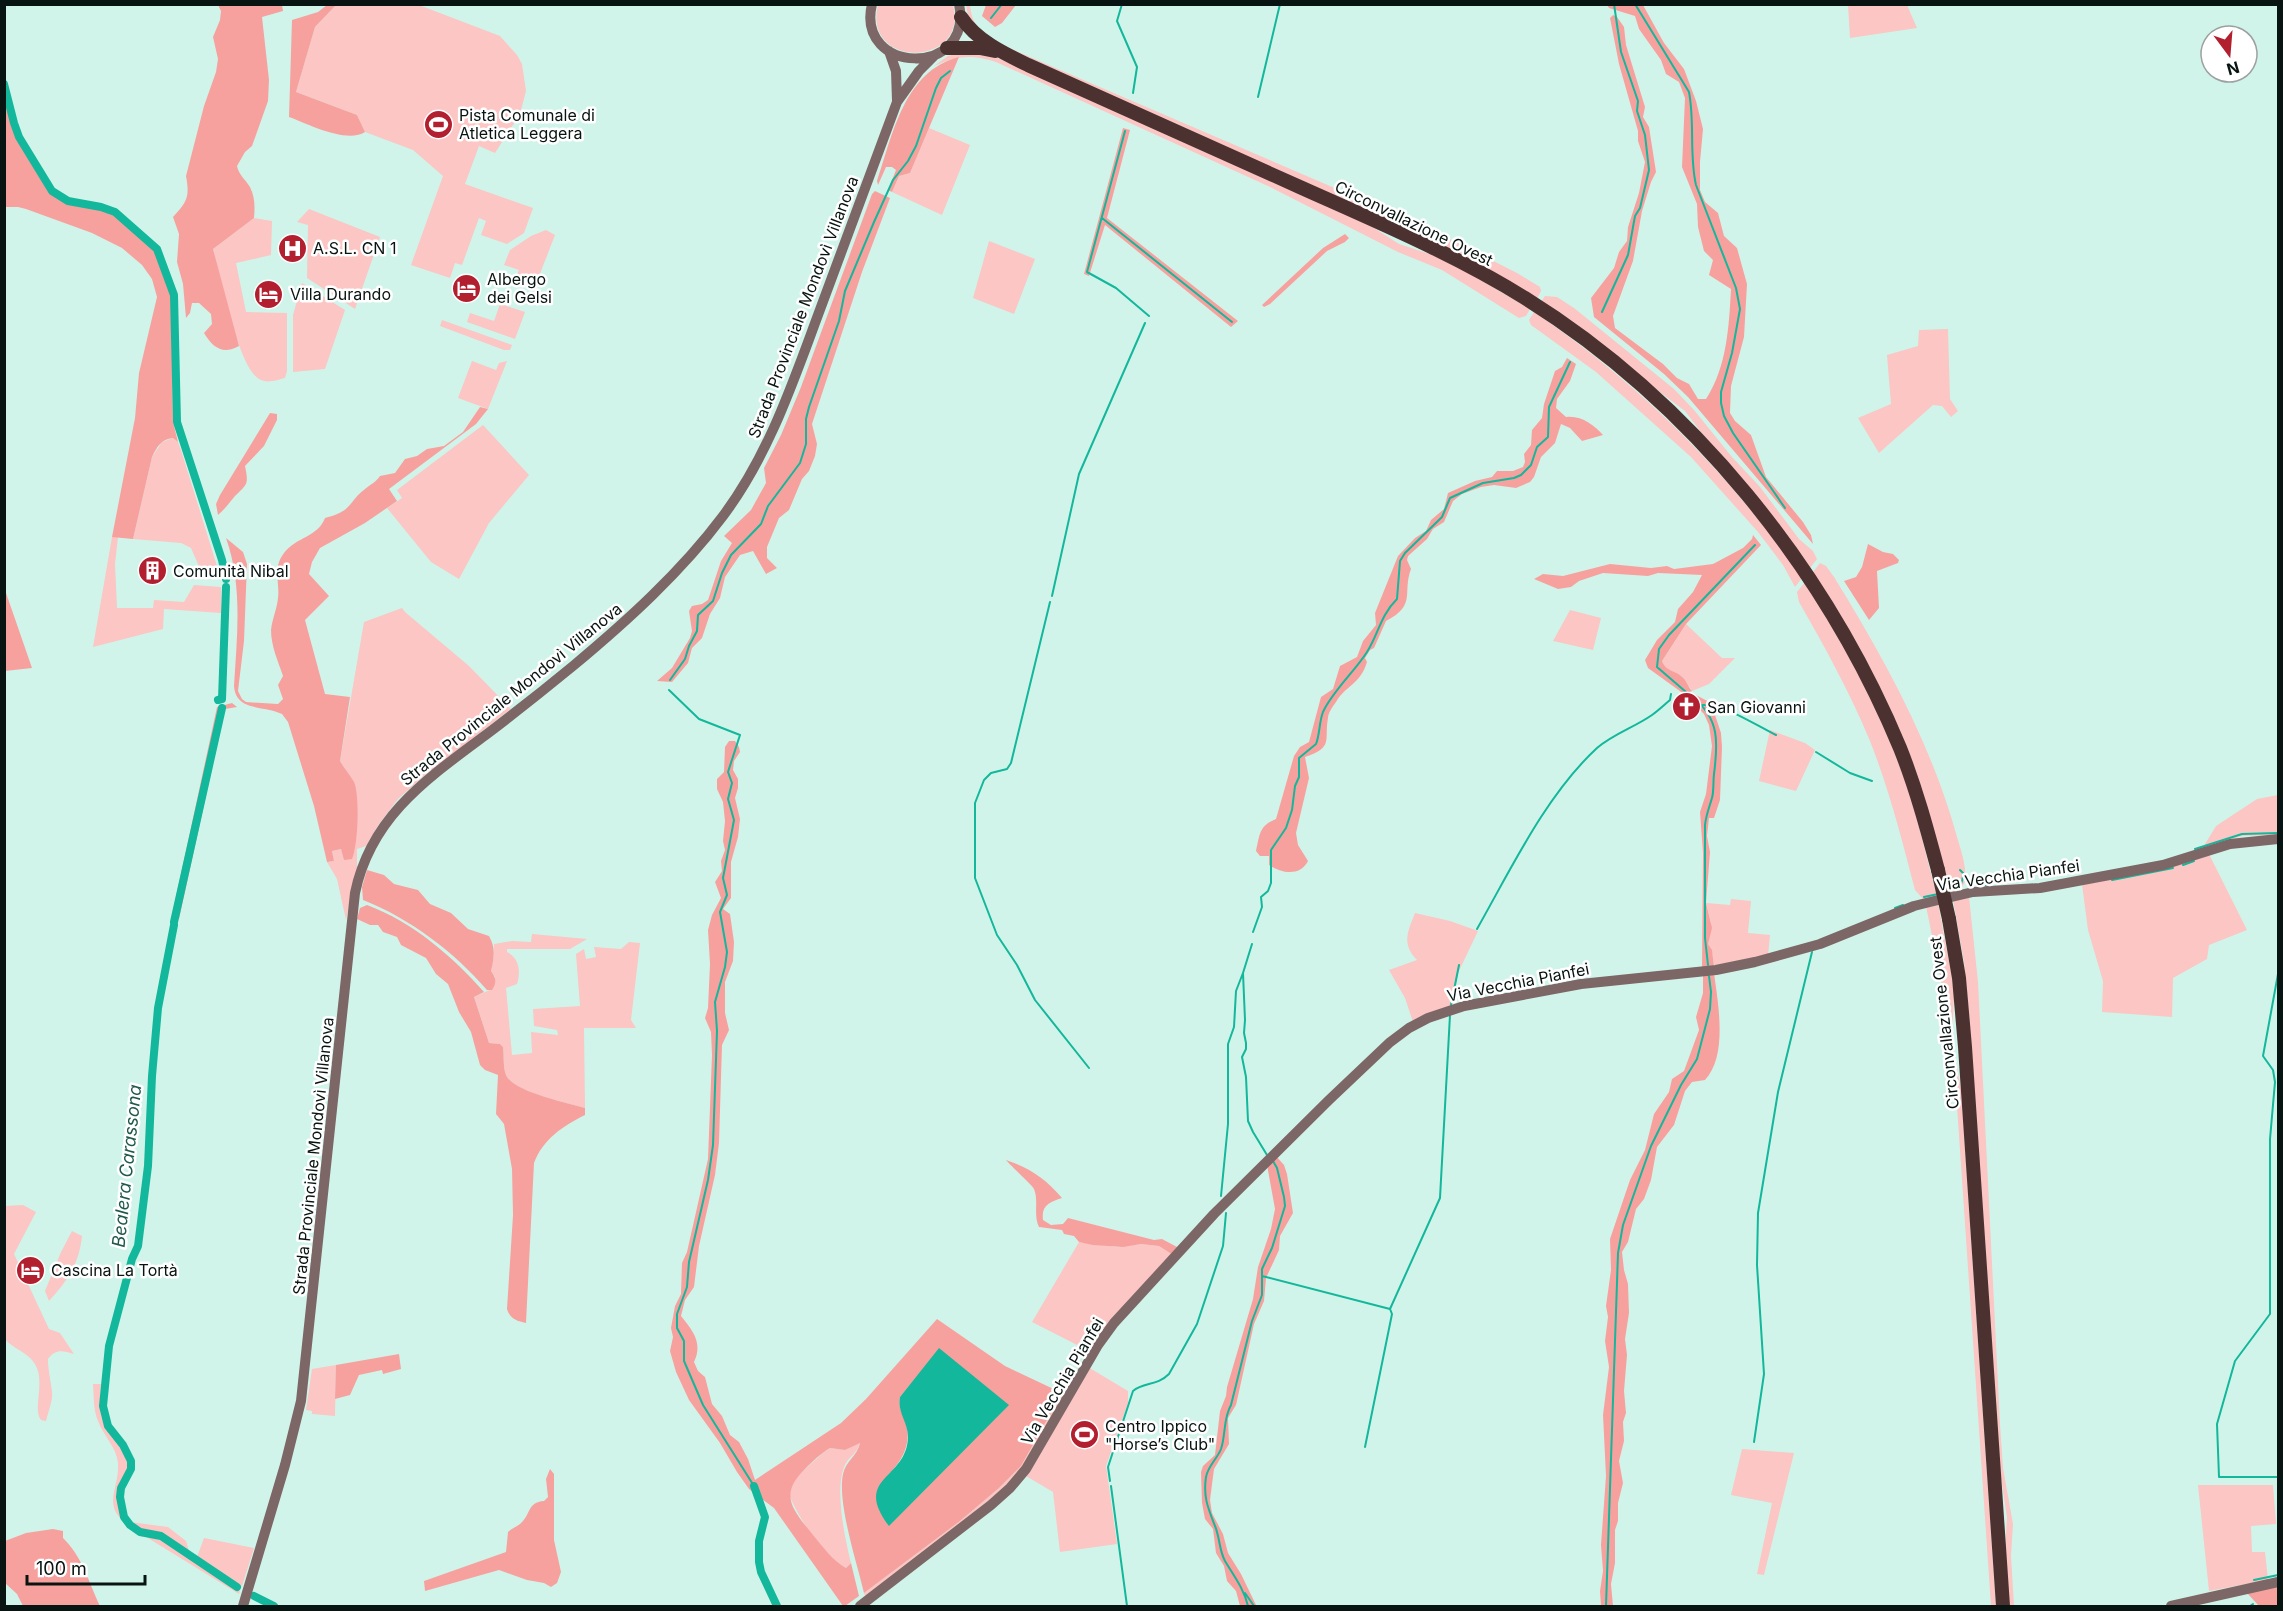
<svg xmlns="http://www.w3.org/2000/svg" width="2283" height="1611" font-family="Inter,sans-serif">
<rect width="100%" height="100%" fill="#d1f4ea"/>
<path fill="#fbc6c3" d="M336,5H419L500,36L517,55L522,64L526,91L520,114L495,153L479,146L465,184L533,208L524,233L507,244L481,235L486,221L479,218L462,265L455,263L450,278L411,265L443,176L413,150L365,132L357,115L296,92L315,27Z
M878,5H953C969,68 862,69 878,5Z
M966,5H970C972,27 982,34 1000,44L1430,229L1517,273L1540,287L1541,291L1537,299L1488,270L1433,241L1006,50C994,43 977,35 970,24C967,18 968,11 966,5Z
M1848,5H1907L1917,28L1850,38Z
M959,53L988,55L998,58L1363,221L1399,244L1445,259L1530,309L1526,316L1519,318L1442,270L1398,252L1268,186L996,62C970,54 958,56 934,66L948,56Z
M929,128L970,145L942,215L892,192L899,176L910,173Z
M309,209L380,237L355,309L307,278L308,225L297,222Z
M254,218L272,221L271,255L236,263L246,312L287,313V371L285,378C277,380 267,384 259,379C238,366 220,276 213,249Z
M546,230L555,235L534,289L514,282L519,270L504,265L510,250L531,236Z
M989,241L1035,259L1014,314L973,298Z
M302,283L345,310L325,369L293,372V315Z
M1545,296L1557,297L1574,308L1674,389L1694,410L1732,457L1760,487L1799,539L1813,551L1817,559L1810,568L1771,514L1704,436L1685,411L1541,302Z
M500,304L525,312L515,339L467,322L470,313L494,321Z
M1534,312C1640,384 1729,473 1802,578L1795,587L1783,565L1758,532L1691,457L1596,372L1531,325L1529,320Z
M442,320L512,345L510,350H504L440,326Z
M1948,329L1950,399L1958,411L1951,417L1942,406L1933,405L1879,453L1858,418L1891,404L1887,355L1918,346L1919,330Z
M472,361L496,370L499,363L507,361L488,409L458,398Z
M483,425L529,475L489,523L459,579L431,562L387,508L402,498L397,490Z
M173,438L178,442L181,450L221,579L201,571L191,548L181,543L133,539L152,457L162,442Z
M112,537H118L115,564L117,608H153L154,600L184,602L194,585L221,587V613L164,609L163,629L93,647Z
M1820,563L1826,566L1834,577C1884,658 1932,745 1957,837C1961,851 1967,867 1965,882L1961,889L1951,893C1920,773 1880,677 1813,572Z
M1805,582C1848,650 1887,722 1911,799C1921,831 1928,864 1937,896L1923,899L1915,890C1902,840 1889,789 1870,741C1850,693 1825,647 1799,602L1797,592Z
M402,608L405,612L469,666L511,709L424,776L398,799L379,824L366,846L357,849V867L346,920L337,879L327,862L334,861L332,851L341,849L344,859H352L353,781L340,761L364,622Z
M1570,610L1601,618L1593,650L1553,641Z
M1686,624L1722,658H1735L1709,684L1692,691L1686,682L1664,667L1662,661Z
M1770,730L1805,743L1815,750L1796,791L1759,781Z
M2278,795V835L2242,836L2202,849L2216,826L2257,799Z
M2209,854L2247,930L2209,945L2207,959L2173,978L2172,1017L2102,1012L2103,981L2088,930L2082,884Z
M1969,897L1978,982L2000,1424L2003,1468L2013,1524L2011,1556L2014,1606H2009L2005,1552L2007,1517L2001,1478L1969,1013L1964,962L1953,900Z
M1731,899L1751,901L1748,933L1770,935L1768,956L1714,967L1712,951L1708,944L1711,923L1706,903L1730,905Z
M1938,903L1951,972L1954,995L1952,1041L1961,1090L1996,1606H1991L1957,1106L1946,1046L1941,980L1926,906Z
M1415,913L1450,921L1478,931L1458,973L1452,1006L1413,1022L1405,998L1389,970L1417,960C1401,944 1408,931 1415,913Z
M532,934L587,939L570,949H507V952C519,958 521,971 517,984L506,988L512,1055L532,1053L531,1032L558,1035L557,1030L534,1026L533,1009L580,1006L576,954L584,949L586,959L596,957L594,947L621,949L629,942L640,943L631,1020L636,1028H584L585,1108C568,1103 512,1092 506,1075C503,1068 504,1055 503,1047L500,1044L489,1043L474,997L492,989L495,977L491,971L494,956V944L512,941L531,942Z
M23,1205L36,1212L14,1254L49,1329L60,1333L74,1354C63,1351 56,1348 48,1359C48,1371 51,1381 52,1392C53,1401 48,1412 46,1421L41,1420C32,1409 46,1382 35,1364C28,1352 13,1349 5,1339V1206Z
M72,1231L82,1236C79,1264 68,1280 49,1301L45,1291L61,1252Z
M1079,1242L1117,1247L1141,1244L1159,1246L1173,1255L1091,1352L1032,1322Z
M336,1365L335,1416L312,1414V1411L306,1410L312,1369Z
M1088,1367L1128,1391V1403L1106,1466L1117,1544L1060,1552L1053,1492L1026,1476Z
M93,1384H101C100,1398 98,1413 105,1426C112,1438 126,1447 128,1461C132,1483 104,1494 127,1524C101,1506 120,1487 118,1463C117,1448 103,1435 98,1421C93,1409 94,1397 93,1384Z
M1062,1393L1064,1395L1025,1465L1000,1492L866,1598L864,1593L960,1521L999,1488L1021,1466Z
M860,1442C857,1455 850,1455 845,1465C834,1488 845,1539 851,1563L846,1568C822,1555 800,1520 789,1495L793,1480L824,1452L830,1448L845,1450Z
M1742,1449L1794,1453L1764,1575L1757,1574L1772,1503L1731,1495Z
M2198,1485H2273L2276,1524L2251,1526L2252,1552H2265L2268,1580L2209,1591Z
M130,1522L168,1527L186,1541L189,1551L162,1534L141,1530Z
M143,1535L163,1541L240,1591L239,1594Z
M204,1538L254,1548L242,1586L197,1557Z"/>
<path fill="#f7a19e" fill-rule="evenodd" d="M218,5H282L283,11L262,17L269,80L268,101L252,146L245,152L237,166C239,175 245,179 250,187C255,197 255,207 254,218L213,249L239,346C223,355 213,348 204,333L212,324L211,314L199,303H192L190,313L186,318L183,284L177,262L179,234L173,217C187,202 190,197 186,176L204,106L216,72L218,59L213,37L220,20L221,11Z
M327,5H336L315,27L296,92L357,115L365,132C347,144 308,124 289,117L292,20L318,12Z
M986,5V4L1016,5L1002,23L995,27L982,16Z
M1607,5H1643L1664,43L1684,69L1696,101L1703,129L1700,162V190L1705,202L1718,213L1724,236L1737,248L1747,284L1744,337L1731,386L1730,413L1735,421L1751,435L1766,477L1803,522L1811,535L1813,544L1688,397L1664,374L1594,317L1591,298L1614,268L1619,252L1627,241L1628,227L1639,193L1645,162L1638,141V131L1619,64L1610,18L1613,15L1617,17L1624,27L1626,45L1645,107L1643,117L1649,127L1656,172L1651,182L1642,211L1633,261L1613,316L1615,328L1663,364L1677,378L1689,384L1698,399H1706C1727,367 1729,326 1731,289L1709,275L1713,260L1704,251L1698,227L1697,204L1682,167L1685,98L1679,82L1666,74L1661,60L1639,29L1635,16L1609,8Z
M959,57L910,173L899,176L892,192L888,190L896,170L892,167H886L878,185L877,181C893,134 904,71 959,57Z
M5,99L15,136L51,194L64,202L97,209L113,215L124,222L154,251L169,286L171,297L173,422L178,442L173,438C161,439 157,447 152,457L133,539L112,537L135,418L139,373L157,297L152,279L142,265L122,248L92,233L26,209L18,207H5Z
M1123,128L1130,130L1107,218L1238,321L1231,327L1105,225L1089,276L1084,274Z
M875,191L890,198L862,272L812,424L817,444L815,456L809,471L802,479L789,510L779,518L767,547V558L777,568L766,574L753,551L740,555L725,577L720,598L710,614L702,638L692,648L688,663L672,682L657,681L672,668L690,638L692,631L689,611L692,606L702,604L708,600L721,561L732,543L724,536L751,510L766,483L764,468L781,435L801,387L872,194Z
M1345,234L1349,238L1345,242L1327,251L1270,304L1264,307L1262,305L1323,248Z
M1567,358L1576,364L1570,381L1557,399L1556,408L1566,417C1581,415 1594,425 1603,435L1582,441L1570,428L1561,424L1555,443L1541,457L1534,477L1530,482L1516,488L1494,485L1481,487L1462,494L1453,501L1444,522L1433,529L1427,539L1408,556L1407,560L1411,569C1402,593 1417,605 1386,621L1374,648L1370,650L1365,658L1367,662C1360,685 1346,685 1336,702C1333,706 1328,713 1328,718C1324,741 1334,747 1305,757L1309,778L1296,833L1298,845L1308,861C1300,877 1281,873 1269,865V856H1260L1256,851C1260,834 1259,826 1276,819L1294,756L1300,747L1309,742L1321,697L1333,689L1340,666L1357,657L1363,641L1376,625L1375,613L1398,556L1415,538L1426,531L1431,520L1444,509L1448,493L1475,481L1492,477L1497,471H1513L1523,467L1525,462L1524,454L1531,445L1532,430L1542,418L1544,404L1555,371L1562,367Z
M480,407L488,409L476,424L389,489L397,501L365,523L320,548L312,562L309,574L329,596L305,620L325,694L350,697L340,761C344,768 350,775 354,782C360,795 358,846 352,859L344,860L341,849L332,851L334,861L327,862L314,806L288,722L282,714C264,705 236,712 234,686C237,636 243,586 226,538L243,552L247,564L244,641L238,691L242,699L246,702L278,704L283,699L278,685L283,676C278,661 271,646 271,630C272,619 277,609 278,598C280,581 272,569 284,553C296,537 318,537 325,518C353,511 347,503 365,489C371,484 376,482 380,476L395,473L405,459L417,456L427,449L444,446L463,432Z
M270,413L277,414V420L264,446L245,466C249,485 247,484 235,496C229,503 225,509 218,515L216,504L220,495Z
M1753,535L1761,545L1686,624L1662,661C1666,672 1675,670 1682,677C1687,681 1688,687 1692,691L1684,694L1648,668L1645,660L1657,640L1675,622L1678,609L1693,592L1702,575L1658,573L1648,576L1603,573L1579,581L1571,587L1558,589L1534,579L1543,574L1563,576L1610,564L1651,568L1667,566L1674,569L1713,564L1743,548L1752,539Z
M1868,544L1883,552L1893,554L1899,560L1898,563L1877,571L1879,608L1869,620L1844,581L1856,577L1862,567Z
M5,590L32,668L5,671Z
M1696,695L1711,703L1721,733L1722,747L1720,800L1714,818H1709L1707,836L1710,852L1706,903L1712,928L1708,944L1712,950L1714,967L1702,968L1703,853L1700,812L1706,794L1712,746L1709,725L1704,714L1688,698Z
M232,703L237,707L225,709L179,919L171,920L217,707Z
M729,741H735L739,747L740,752L734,761L733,770L738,779V788L735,798L740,819L738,837L731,862V898L723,909L730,914L734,942L733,961L725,982V1013L729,1030L722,1045L719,1143L715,1175L699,1246L694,1287L685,1300L681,1316C693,1331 703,1343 694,1362L698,1371L705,1377L712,1404L722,1416L730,1435L739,1442L748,1459L755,1480L841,1423L866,1399L937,1319L1005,1366L1062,1393L1021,1466L999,1488L960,1521L864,1593C857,1563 837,1503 843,1474C846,1460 857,1457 860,1443L845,1450L830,1448C820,1454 813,1461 805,1469C778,1495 793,1510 813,1535C823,1547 833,1561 846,1568L851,1563L859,1596L845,1606H843L774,1508L749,1489L737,1472L720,1443L689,1400L676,1372L670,1351L673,1337L671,1328L675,1306L681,1294L682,1263L687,1252L708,1159L712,1055L711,1032L705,1018L708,1008L710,964L708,930L712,915L721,898L715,882L722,871L721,861L725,850L723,841L725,821L723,802L717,789V779L724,772L725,747ZM939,1349L1008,1405L887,1476C901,1462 912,1445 906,1424C903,1413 898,1409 900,1397Z
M367,870L384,875L394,884L418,890L430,904L451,913L468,929L489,936C496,948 494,958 491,971C496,978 497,982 492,990H487C454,952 411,919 363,900L362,887Z
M367,905C413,922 452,956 484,992L474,997L489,1043L500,1044L503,1047C504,1055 503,1068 506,1075C513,1092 568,1103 585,1108V1115C563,1126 543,1139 534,1163L526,1323C517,1321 510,1319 507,1309L513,1215L512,1169L504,1124L496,1114L498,1075L485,1070L480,1065L471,1032L459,1012L448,984L436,974L426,958L401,945L397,937L383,932L378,925H370L357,919L360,908Z
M1714,973C1718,1003 1728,1056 1705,1080L1692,1082L1685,1091L1674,1125L1657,1147L1651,1180L1644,1199L1636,1209L1628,1242L1622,1252L1624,1270L1628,1284L1629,1313L1625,1339L1627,1355L1624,1391L1626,1413L1623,1422L1624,1441L1619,1461L1623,1483L1618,1503V1521L1615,1530V1563L1611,1584L1613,1606H1601L1600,1591L1603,1571L1601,1545L1606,1476L1603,1415L1609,1367L1605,1341L1608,1317L1606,1306L1611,1270L1610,1239L1630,1180L1645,1150L1654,1114L1669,1092L1672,1079L1684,1071L1699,1030L1696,1017L1703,993V975Z
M1276,1156L1284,1165L1287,1174L1293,1213L1280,1236L1279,1250L1266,1278L1264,1301L1254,1324L1236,1405L1228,1418L1229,1444L1214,1469L1210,1500L1212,1513L1223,1534L1228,1553L1241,1574L1256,1605V1606H1240L1236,1591L1227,1581L1224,1566L1216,1553L1213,1529L1205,1519L1202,1503L1201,1472L1203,1466L1215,1455L1220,1411L1226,1396L1227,1387L1253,1299L1258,1267L1271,1229L1275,1209L1267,1165Z
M1006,1160C1030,1168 1046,1179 1062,1198C1050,1202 1041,1205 1043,1220L1051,1225L1063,1224L1068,1218L1154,1240L1162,1239L1179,1248L1173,1255L1159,1246L1141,1244L1123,1247L1093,1245L1079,1242L1074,1236L1064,1234L1062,1230L1039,1227C1033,1215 1039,1201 1034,1189C1033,1186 1010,1165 1006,1160Z
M399,1354L401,1369L383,1374L382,1370L359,1375L350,1395L335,1399L336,1365Z
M550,1469L554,1474V1540L561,1572L557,1583L551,1587L544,1583L527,1580L499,1570L425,1591L424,1581L506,1552L508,1532C512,1528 516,1527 520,1524C531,1515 527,1502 544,1501L548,1497L546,1479Z
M53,1529L63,1531V1538C82,1556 89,1583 100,1606H23L17,1594L5,1583V1541L26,1533Z
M2278,1586V1606H2259L2247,1593Z"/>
<path fill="#13b79b" d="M939,1348L1009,1405L889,1526C852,1476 907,1480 908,1437C908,1422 897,1412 900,1397Z"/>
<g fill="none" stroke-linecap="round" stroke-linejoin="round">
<path stroke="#13b79b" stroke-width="2" d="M1122,4L1117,21L1137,67L1133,93
M1635,4L1689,92C1695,123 1689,155 1696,185L1736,288L1740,309L1732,353L1721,392V403L1724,416L1733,433L1785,508
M991,18L1002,4
M1258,97L1280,4
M1125,131L1087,272L1116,288L1149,316
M1102,218L1232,322
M1602,312L1628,255L1635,216L1640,208L1649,170L1645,135L1637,111L1638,101L1621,52L1614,4
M1052,596L1079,474L1145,323
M1050,602L1011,763L1007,769L991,773L984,780L975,803V878L997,935L1017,965L1035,1000L1089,1068
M670,680L685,659L689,646L697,631L698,615L713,601L722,573L731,555L761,524L768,506L800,463L806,444V419L809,407L839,321L845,291L874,222L893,180L908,161L916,146L936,88L941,78L950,71
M669,690L699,719L740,735L728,772L732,783L728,799L734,820L723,878L727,895L720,912L727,952L725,967L715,1002L717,1031L713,1145L708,1180L689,1262L687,1287L677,1314V1328L684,1341V1361L703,1405L754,1486
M1686,692L1657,667L1659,649L1669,635L1755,545
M1692,697C1720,718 1718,743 1714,774C1713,782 1714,791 1712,798C1709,808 1706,815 1705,825V938L1708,965
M1702,705C1723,703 1757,726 1776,735
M1816,752L1850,773L1872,781
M2195,849L2242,834L2278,833
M2183,865L2194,861
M2112,880L2173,868
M1978,881L1987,886
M1949,891C1960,888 1963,884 1963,873L1960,870
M1924,897L1938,894
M1895,908L1903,905
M1477,929C1511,869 1546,795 1597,748C1613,734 1635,727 1652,715C1659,710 1664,705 1670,700L1671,694
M1253,932L1262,907L1261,897L1268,891L1271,883V850L1286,828L1292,810L1295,786L1299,777V758L1316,744C1320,734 1319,722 1323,712C1332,692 1355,671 1367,652C1379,633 1380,616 1397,599L1400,561L1405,553L1442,517L1450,498L1483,483L1514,478L1521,475L1531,465L1537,447L1548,437L1549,407L1570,362
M1252,944L1243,973L1245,1020L1244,1033L1246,1043V1049L1242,1057L1246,1077L1248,1121L1253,1132L1267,1155
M2278,974L2263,1056L2273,1070L2275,1082L2270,1139V1314L2235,1361L2217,1424L2219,1477H2278
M1451,1005L1459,965
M1221,1196L1228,1124V1044L1234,1027L1236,991L1243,973
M1262,1276L1390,1309
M1754,1442L1764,1374L1757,1265L1758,1213L1778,1092L1812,952
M1365,1447L1392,1314L1390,1309L1440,1198L1450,1015
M1110,1481L1108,1467L1133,1391C1144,1382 1157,1386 1169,1374L1197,1324L1223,1246L1226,1213
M1111,1486L1127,1606
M2254,1580L2278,1575
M1245,1593L1254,1606
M1248,1606C1244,1589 1234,1576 1225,1561C1219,1550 1220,1538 1215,1526C1208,1508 1203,1497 1206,1477C1208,1466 1217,1459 1221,1449C1226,1434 1223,1419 1231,1405L1252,1321L1262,1295V1269L1272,1248L1285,1206L1284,1197L1277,1168L1273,1161
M1606,1606L1618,1253L1623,1225L1651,1146L1681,1085L1697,1059L1710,1009L1711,992L1709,976
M2250,1606L2253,1604"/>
<path stroke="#13b79b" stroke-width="8" d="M4,84L14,123L19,137L52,191L68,201L101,207L115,212L157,249L174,295L177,422L222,560L226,579
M218,700L222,699L226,587
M174,922L222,708
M174,925L158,1008L152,1076L148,1166L138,1246L132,1259L109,1346L103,1406L108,1426L123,1445L131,1461V1469L121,1488L120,1497L124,1517L130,1525L140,1532L161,1536L237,1587
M754,1486L765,1517L759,1541V1562L761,1572L777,1606
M254,1596L274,1606"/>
<path stroke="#7c6766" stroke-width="10" d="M872,4C855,75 974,78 959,4
M889,51L896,71L897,101
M243,1606L285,1465L301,1401L355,893C371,816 428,778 487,734C516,712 545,689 573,666C627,621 681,572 723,516C768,456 792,385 818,315C845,244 871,173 897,102L919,71L934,56
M860,1606L991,1505L1010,1488L1026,1469L1098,1345L1114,1323L1214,1214L1329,1100L1389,1043L1409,1028L1428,1018L1464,1006L1581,984L1716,970L1755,962L1820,944L1914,906L1934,901L1973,892L2040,888L2163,865L2230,844L2278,839
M2171,1606L2278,1582"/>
<path stroke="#4b3130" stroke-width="14" d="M961,17C976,40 1003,53 1028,65C1119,106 1211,147 1302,188C1378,222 1454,254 1525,298C1692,402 1825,568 1900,748C1916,788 1927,829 1938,870
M947,48H980L995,51
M1949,919L1959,978L1965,1047L2003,1606"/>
<path stroke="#4b3130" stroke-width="14" d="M1938,870L1949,919"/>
</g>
<defs>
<symbol id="stadium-disc" viewBox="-11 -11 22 22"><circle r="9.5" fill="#b22030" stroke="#fff"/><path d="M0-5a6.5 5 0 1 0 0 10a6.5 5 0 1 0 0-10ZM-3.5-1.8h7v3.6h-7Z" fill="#fff"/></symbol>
<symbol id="hospital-disc" viewBox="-11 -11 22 22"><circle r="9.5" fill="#b22030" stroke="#fff"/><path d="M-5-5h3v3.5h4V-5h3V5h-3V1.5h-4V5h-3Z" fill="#fff"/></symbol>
<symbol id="hotel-disc" viewBox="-11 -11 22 22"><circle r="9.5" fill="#b22030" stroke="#fff"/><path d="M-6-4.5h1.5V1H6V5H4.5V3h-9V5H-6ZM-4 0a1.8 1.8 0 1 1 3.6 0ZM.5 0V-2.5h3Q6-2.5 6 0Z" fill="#fff"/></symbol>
<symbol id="building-disc" viewBox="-11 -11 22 22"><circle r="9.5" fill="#b22030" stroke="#fff"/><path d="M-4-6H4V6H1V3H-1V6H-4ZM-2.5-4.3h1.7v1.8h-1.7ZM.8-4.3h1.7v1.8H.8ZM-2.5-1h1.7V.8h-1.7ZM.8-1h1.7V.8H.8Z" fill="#fff"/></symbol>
<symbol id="church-disc" viewBox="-11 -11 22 22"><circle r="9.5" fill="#b22030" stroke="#fff"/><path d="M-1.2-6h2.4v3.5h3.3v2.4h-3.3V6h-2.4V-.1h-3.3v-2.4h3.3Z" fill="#fff"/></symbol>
</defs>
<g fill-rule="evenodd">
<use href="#stadium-disc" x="422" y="108" width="33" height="33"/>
<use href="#hospital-disc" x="276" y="232" width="33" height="33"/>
<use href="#hotel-disc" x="450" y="272" width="33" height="33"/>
<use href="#hotel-disc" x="252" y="278" width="33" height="33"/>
<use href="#building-disc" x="136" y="554" width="33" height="33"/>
<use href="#church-disc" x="1670" y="690" width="33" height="33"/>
<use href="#hotel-disc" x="14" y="1254" width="33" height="33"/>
<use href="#stadium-disc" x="1068" y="1418" width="33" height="33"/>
</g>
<g text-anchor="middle" stroke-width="5" stroke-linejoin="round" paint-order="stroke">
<g font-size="16" fill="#081411" stroke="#fff" text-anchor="start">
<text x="459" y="121">Pista Comunale di<tspan x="459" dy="18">Atletica Leggera</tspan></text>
<text x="313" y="254">A.S.L. CN 1</text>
<text x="487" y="285">Albergo<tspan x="487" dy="18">dei Gelsi</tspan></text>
<text x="290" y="300">Villa Durando</text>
<text x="173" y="577">Comunità Nibal</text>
<text x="1707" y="713">San Giovanni</text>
<text x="51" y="1276">Cascina La Tortà</text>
<text x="1105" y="1432">Centro Ippico<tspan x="1105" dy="18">"Horse’s Club"</tspan></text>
</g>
<g font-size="16" fill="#081411" stroke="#fff">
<text transform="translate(1414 223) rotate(26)" y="6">Circonvallazione Ovest</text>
<text transform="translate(803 307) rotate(-69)" y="6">Strada Provinciale Mondovì Villanova</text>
<text transform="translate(511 694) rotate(-39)" y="6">Strada Provinciale Mondovì Villanova</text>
<text transform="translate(2008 875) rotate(-8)" y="6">Via Vecchia Pianfei</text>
<text transform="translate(1518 982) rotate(-11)" y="6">Via Vecchia Pianfei</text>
<text transform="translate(1944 1023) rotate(-96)" y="6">Circonvallazione Ovest</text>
<text transform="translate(313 1156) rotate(-84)" y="6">Strada Provinciale Mondovì Villanova</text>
<text transform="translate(1062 1381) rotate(-59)" y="6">Via Vecchia Pianfei</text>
</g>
<g font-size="18" font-style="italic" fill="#20594c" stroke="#fff">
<text transform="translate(127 1166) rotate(-84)" y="6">Bealera Carassona</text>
</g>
</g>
<rect width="2283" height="1611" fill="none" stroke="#081411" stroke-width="12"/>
<g transform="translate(2229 54) rotate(164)"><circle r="28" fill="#ffffff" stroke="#9ca1a0" stroke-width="1.5"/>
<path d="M0-4.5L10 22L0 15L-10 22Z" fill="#b22030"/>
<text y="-9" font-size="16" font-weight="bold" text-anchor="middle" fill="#081411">N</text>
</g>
<path d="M27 1575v9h118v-9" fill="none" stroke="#081411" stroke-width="3"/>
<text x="36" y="1575" font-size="18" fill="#081411" stroke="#ffffff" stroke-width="4.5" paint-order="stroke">100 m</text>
</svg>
